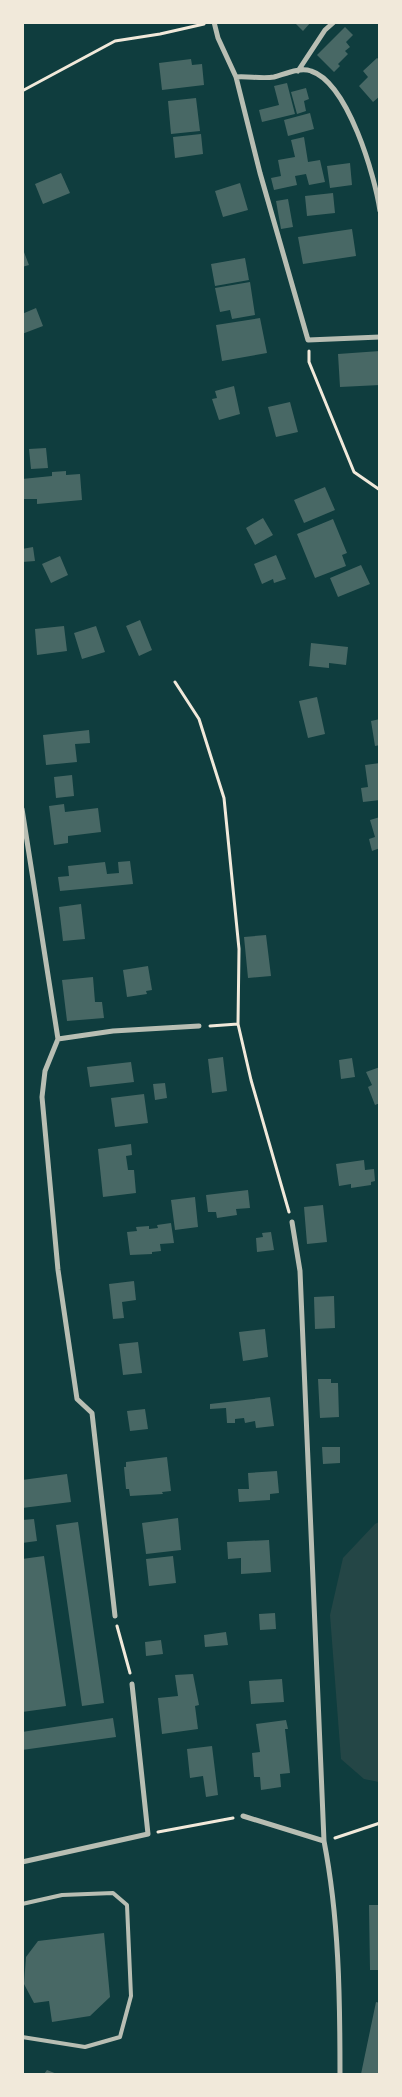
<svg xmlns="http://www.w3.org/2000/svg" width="402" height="2097" font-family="'DM Sans',sans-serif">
<rect width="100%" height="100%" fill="#0f3d3e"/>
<path fill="#244646" d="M379,1522V1782L364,1779L341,1759L330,1615L343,1558L375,1524Z"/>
<path fill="#486865" d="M294,22H311L303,31Z
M345,27L353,35L346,42L350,47L345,51L348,54L338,64L340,66L334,72L317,55Z
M377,58L380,60V96L373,102L359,86L368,77L363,71Z
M191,59L192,65L202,64L204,85L162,90L159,63Z
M287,83L295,114L262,122L259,110L279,105L274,86Z
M306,88L309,99L304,101L306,111L297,114L291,92Z
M196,98L200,131L171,134L168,101Z
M310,113L314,129L288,136L284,120Z
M201,134L203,154L175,158L173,137Z
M304,137L308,162L320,160L325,182L309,185L306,174L295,176L297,185L274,190L271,178L281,176L278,160L295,157L291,140Z
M350,163L352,185L330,188L327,166Z
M61,173L70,193L43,204L35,184Z
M240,183L248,210L223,217L215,191Z
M333,193L335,213L307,216L305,196Z
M288,199L293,227L281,229L276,201Z
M352,229L356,256L303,264L298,237Z
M22,247L29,265L22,267Z
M245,258L249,280L215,286L211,264Z
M250,282L255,315L232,319L230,310L220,312L215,288Z
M36,308L43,326L22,334V314Z
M260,318L267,353L222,361L216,325Z
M380,351V385L340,387L338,354Z
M234,386L240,414L219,420L212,399L217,398L215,391Z
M290,402L298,432L276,437L268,407Z
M46,448L48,468L31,469L29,449Z
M66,471V475L80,474L82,500L37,504V499H22V479L52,476V472Z
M325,487L335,510L304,523L294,500Z
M263,518L273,535L255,545L246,528Z
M333,519L347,553L342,555L346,566L315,578L297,534Z
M33,547L35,561L22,562V549Z
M276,555L286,579L274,583L273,579L262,584L254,564Z
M60,556L68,575L51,583L42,564Z
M361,565L370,584L338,597L330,578Z
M140,620L152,650L139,656L126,626Z
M64,626L67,651L37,655L35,629Z
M96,626L105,652L82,659L74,633Z
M311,643L348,647L346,665L329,663V668L309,666Z
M317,697L325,734L308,738L299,701Z
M380,719V745L375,746L371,721Z
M89,730L90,743L75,744L77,762L46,765L43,735Z
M380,763V800L363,802L361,788L368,787L365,765Z
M72,775L74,796L56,798L54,777Z
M64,804L65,812L98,808L101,832L68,836V843L54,845L49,806Z
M380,817V848L372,851L369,839L375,837L370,820Z
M130,861L133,884L60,891L58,877L69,876L68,866L105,862L107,874L119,873L118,862Z
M81,904L85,939L63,941L59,907Z
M266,935L271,976L248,978L244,937Z
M148,966L152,990L146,991L147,994L127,997L123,970Z
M93,977L95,1002H102L104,1018L67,1021L62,980Z
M223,1057L227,1091L212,1093L208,1059Z
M352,1058L355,1077L341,1079L339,1060Z
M131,1062L134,1082L90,1087L87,1067Z
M380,1067V1103L375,1105L368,1087L372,1085L366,1072Z
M165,1083L167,1098L155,1100L153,1084Z
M144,1094L148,1123L115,1127L111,1098Z
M131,1144L132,1155L126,1156L128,1170H134L136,1193L103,1197L98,1149Z
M364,1160L365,1170L374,1169L375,1181L371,1182V1185L351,1188V1184L339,1186L336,1164Z
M248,1190L250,1208L236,1209L237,1215L217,1218L216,1212H208L206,1195Z
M195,1197L198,1227L175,1230L171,1200Z
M323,1205L327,1242L307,1244L304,1207Z
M171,1223L174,1243L160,1244L161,1251L152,1252V1254L130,1255L127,1232L137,1231L136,1227L149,1226V1229L158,1228L157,1225Z
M271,1232L274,1250L257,1252L256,1238L263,1237L262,1233Z
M134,1281L136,1300L122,1302L124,1318L113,1319L109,1284Z
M334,1296L335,1328L315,1329L314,1297Z
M265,1329L268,1357L243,1361L239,1332Z
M138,1342L142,1373L123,1375L119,1344Z
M318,1379H331V1383H338L339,1417L320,1418Z
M270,1397L274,1426L256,1428L255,1421L245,1423L244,1418L235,1419V1423H227L226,1408L210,1409V1404Z
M145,1409L148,1429L130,1431L127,1411Z
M322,1447H340V1463L323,1464Z
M167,1457L171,1491L162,1492L163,1494L130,1496L129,1489H126L124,1467H126V1462Z
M277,1471L279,1493L270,1494V1500L239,1502L238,1489H249L248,1473Z
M67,1474L71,1502L22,1508V1480Z
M178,1518L181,1550L146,1554L142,1523Z
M34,1519L37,1541L22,1543V1520Z
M78,1522L104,1703L82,1706L56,1525Z
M269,1540L271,1572L241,1574V1558L228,1559L227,1542Z
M44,1556L66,1706L22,1712V1559Z
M173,1556L176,1583L149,1586L146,1559Z
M275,1613L276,1629L260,1630L259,1614Z
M226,1632L228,1645L205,1647L204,1635Z
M161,1640L163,1654L146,1656L145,1642Z
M193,1674L199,1705L195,1706L198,1729L162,1734L158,1698L178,1696L175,1675Z
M282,1679L284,1702L251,1704L249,1681Z
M113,1718L116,1737L22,1750V1732Z
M286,1720L288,1729H285L290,1773L280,1774L281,1787L261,1790L260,1777H254L252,1753L260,1752L256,1724Z
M212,1746L218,1795L206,1797L203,1776L190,1778L187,1749Z
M369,1905H380V1970H370Z
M104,1933L110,1997L90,2016L52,2022L49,2001L34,2003L24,1984L26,1957L38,1941Z
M376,2002L380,2003V2074H361Z
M47,2070L57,2074H44Z"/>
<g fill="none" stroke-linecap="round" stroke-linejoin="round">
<path stroke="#f1e9da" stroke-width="3" d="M22,91L115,41L160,34L204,24
M309,351V362L354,472L380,490
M175,682L199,719L224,798L239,949L238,1024L251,1080L289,1212
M210,1026L238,1024
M117,1626L130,1673
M158,1832L233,1818
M335,1838L380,1823"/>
<path stroke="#b8beb3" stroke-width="4" d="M22,1904L62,1895L113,1893L127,1905L131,1996L120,2037L85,2047L22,2037"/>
<path stroke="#b8beb3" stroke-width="5" d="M214,22L218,38L236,77L260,173L308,340L380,337
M298,71L325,30L334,22
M236,77C248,76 262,79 274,77C285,74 300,67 311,71C348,83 375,176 380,211
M22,809L58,1039L45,1071L42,1097L58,1270L77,1399L92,1413L115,1616
M58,1039L113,1031L199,1026
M292,1222L300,1271L324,1841C339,1918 340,1997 340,2074
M243,1816L324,1841
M22,1862L148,1834L132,1684"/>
</g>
<rect width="402" height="2097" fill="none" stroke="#f1e9da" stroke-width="48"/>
</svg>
